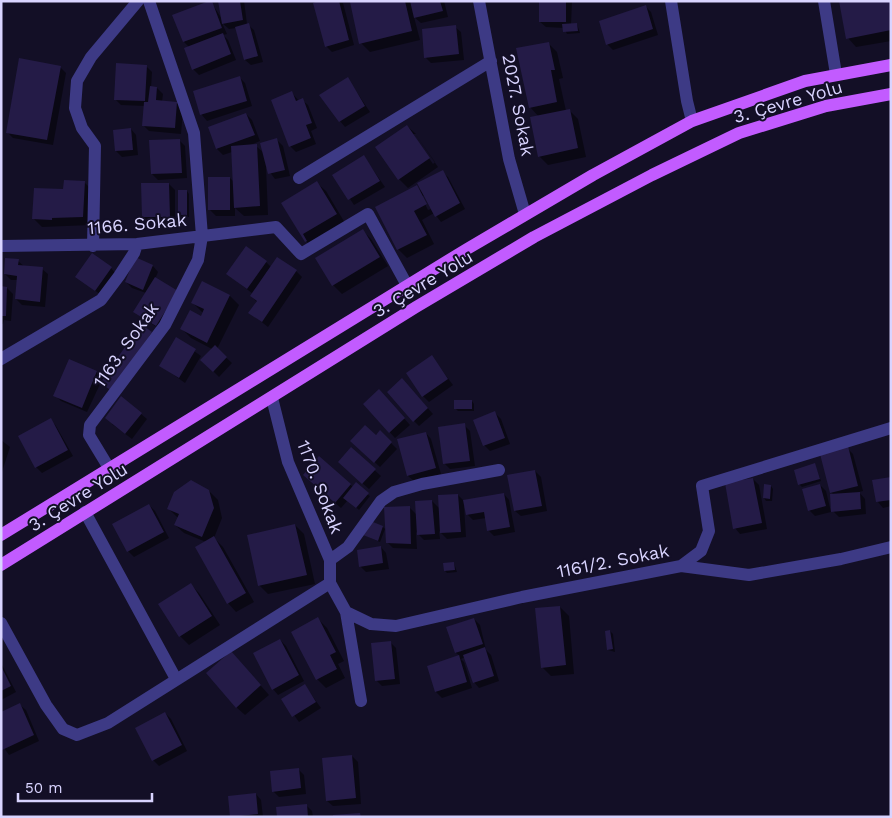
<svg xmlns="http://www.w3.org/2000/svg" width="892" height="818" font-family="'Work Sans',sans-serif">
<rect width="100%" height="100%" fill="#130f26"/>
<path fill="#0007" fill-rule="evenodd" d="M220,1H244L247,24L254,30L263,62L251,65L245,60L236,28L229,29L222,23L227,34L223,35L228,40L236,60L199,75L193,69L189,47L184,42L211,2L222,19Z
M322,1L343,3L354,45L332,52L326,46Z
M359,1H444L448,17L421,23L414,17L420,40L370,52L361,43Z
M540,1H572L571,25L577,24L580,33L567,34L564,28L546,27L540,22Z
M891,1V41L856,47L848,38Z
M645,6L651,12L658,35L613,50L607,44Z
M455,27L461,32L464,60L431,63L426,58Z
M548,43L557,52L563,78L559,79L566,111L569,110L578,119L586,157L548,165L539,156V117L530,107Z
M146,66L152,72L151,88H157L163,94L162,102L177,103L183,109L181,134L149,131L143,125L145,106L121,105L115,99Z
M60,67L66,73L53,145L13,138L7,132Z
M240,78L245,83L252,106L207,121L202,115L194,92Z
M348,79L370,112L345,127L340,121Z
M292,93L299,101L302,100L308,105L317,128L311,131L316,144L296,152L290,146Z
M246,114L252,120L260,141L248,146H256L264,153L277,140L283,146L290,176L275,179L266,167L268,215L244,216L235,208V216H216L210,210L230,178L234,182L232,152L223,155L217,149L209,128Z
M407,126L416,134H413L433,164L435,162L416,135L438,167L408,188L399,179Z
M131,129L136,135L138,155L122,157L116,151Z
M179,140L185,146L187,178L158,180L152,174Z
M364,157L385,187L354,205L334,175Z
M442,172L448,177L465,209L441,222L434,213L422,220L434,244L407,258L398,249L417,187L424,194ZM421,196H424L431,209L428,210Z
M84,182L93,191L91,225L42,227L33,218L64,190Z
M317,183L326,191L345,223L315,250L306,241L283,203Z
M169,184L175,190V222L149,223L143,217Z
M187,191L189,194V217H182L179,214Z
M362,230L371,239L388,266L342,294L333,285Z
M18,261L25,267L42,269L48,274L45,307L22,305L16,299L18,280H11L5,274Z
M266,262L271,267L296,271L302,277L268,327L250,313L257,302L251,296L253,294L234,279Z
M153,266L158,272L155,279L177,292L162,331L135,312L146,293L132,288L126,282Z
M111,268L116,274L101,295L76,276Z
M203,283L230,296L239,305L217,349L232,363L219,377L202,360L212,349L191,338L182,329L201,318L203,313L193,303Z
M1,287L7,288L13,294L11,321L4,320L3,324H1Z
M176,338L201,356L185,383L160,365Z
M432,357L453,385L429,402L423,396Z
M70,360L97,372L118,396L101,382L87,412L61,401L55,395Z
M408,386L433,414L419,426L414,421Z
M385,397L410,425L395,438L365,405Z
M472,401L474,404V411H458L455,408Z
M495,413L501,419L510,444L490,451L484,445Z
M141,414L147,419L132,439L112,424Z
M51,420L56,426L73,456L42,473L36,467Z
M464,425L470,431L475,466L450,469L445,464Z
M380,432L397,449L380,467L358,447Z
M426,433L431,439L441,474L414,481L408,476Z
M1,440L10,447L2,472L1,471Z
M847,448L853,454L863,491L859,492L865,499L866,514L839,517L833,511L834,495L831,492Z
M351,449L381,476L369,489L345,468Z
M319,458L353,487L370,496L359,510L348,500L341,508L310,481Z
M815,465L821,481L802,487L799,484Z
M535,471L541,477L547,511L521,516L515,511Z
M753,479L759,485L767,529L740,534L735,528Z
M891,479V506L883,508L878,502Z
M820,485L826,491L831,512L815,516L809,510Z
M771,486L773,489L772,501H766L764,498Z
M209,491L218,500L222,518L214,538L223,547L254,602L236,612L228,603L206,542L184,533L175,525L178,518L169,509Z
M504,494L509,500L515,532L494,536L488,530L486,518L473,520L467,514L466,505L464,506L466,537L447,539L439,531L440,539L424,540L416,532L417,549L393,548L387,542L409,507L417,515L432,501L440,509L458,495L464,501Z
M149,505L155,511L169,538L134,557L128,551Z
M295,525L304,534L315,584L268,594L259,585Z
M383,527L385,529L380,542L364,535Z
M381,547L386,553L389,569L366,572L360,566Z
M454,563L457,572L447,573L445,571Z
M190,584L199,593L220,625L189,645L180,636L159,604Z
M560,607L569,616L574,674L551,676L542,667Z
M318,619L327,628L344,661L338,664L345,678L326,688L317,679Z
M474,619L480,625L486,650L491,655L499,681L479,688L474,682L465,657L461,659L464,662L472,688L442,698L436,692L428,666L460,656L456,653L448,628Z
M610,631L613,634L615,652L608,650Z
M280,640L286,646L304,681L278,695L273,689Z
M390,642L396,648L400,684L382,686L376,680Z
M231,652L269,695L245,715L236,707Z
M1,663L16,692L1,700Z
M305,686L321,708L299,722L283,700Z
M20,705L26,710L39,741L9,755L1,744V713Z
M165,713L171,719L187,751L159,766L153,760Z
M352,756L358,762L361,804L333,806L327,801Z
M298,769L304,775L306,794L279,797L273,791Z
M256,794L261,800L263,817H232Z
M307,806L312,811L313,817H279Z"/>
<path fill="#241b47" d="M209,1H212L222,28L183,42L172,15Z
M218,1H240L243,20L222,24Z
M318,1H339L349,40L325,47L313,3Z
M354,1H405L412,31L359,44L350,2Z
M410,1H440L443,11L414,18Z
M539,1H566V22H539Z
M839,1H891V30L846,39Z
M646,5L653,29L606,45L599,21Z
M249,23L258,56L244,60L235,27Z
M577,23L578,31L563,32L562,24Z
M456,25L459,54L424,58L422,29Z
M223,33L231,54L192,70L184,48Z
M549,42L555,70H551L557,102L529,108L516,48Z
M19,58L61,66L47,140L6,133Z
M116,63L147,65L145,101L114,100Z
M240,76L247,101L200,115L193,91Z
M348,77L365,106L339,122L319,95Z
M150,86L157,87L156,100L177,102L175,128L142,126L144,102H148Z
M292,91L296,101L303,98L312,123L306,125L311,138L289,147L271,100Z
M570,109L578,148L538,157L530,117Z
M246,113L255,135L216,149L208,127Z
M407,125L430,158L398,180L375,147Z
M131,128L133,150L115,151L113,130Z
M277,138L285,170L268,174L260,143Z
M180,139L182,173L151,174L149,140Z
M257,144L260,206L234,208L231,146Z
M364,155L380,181L348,200L332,175Z
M443,170L460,203L435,217L417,183Z
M208,177H230V210H208Z
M64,180L85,181L83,217L52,218V220L32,219L34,188L63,189Z
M317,181L337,214L303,234L307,241L305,242L281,203Z
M141,183H169L170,217H142Z
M417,185L427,204L414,211L427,235L397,250L375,207Z
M178,190H187V215H178Z
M363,229L380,257L332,286L315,258Z
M246,246L267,261L247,289L226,274Z
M92,253L112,267L95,291L75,277Z
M135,257L153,265L143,290L125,282Z
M277,257L297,270L262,322L248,313L257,301L250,296Z
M5,258L19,259L18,265L43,267L40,302L15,299L17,276L4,274Z
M155,277L178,291L156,326L133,312Z
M202,281L230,295L207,343L180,329L190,310L201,316L204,309L191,303Z
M1,286L7,287L6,316H1Z
M141,324L152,332L112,391L100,383Z
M176,337L196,349L179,378L159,366Z
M215,345L227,357L213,372L200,360Z
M432,355L448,379L422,397L406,373Z
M69,359L97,371L82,408L53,396Z
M402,378L428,408L413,422L387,392Z
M379,389L405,418L389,433L363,404Z
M121,396L142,413L125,434L105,418Z
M454,400H472V409H454Z
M495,411L505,438L483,446L473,420Z
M51,418L68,450L35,468L18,436Z
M465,423L470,461L443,464L438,427Z
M365,425L376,435L380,430L392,442L374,463L350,441Z
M426,432L436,468L407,476L397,439Z
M848,446L858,486L830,493L820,454Z
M351,447L376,469L362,484L338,462Z
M319,456L351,484L335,503L303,475Z
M815,463L820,479L798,485L794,470Z
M535,470L542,506L514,511L507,475Z
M891,477V500L876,502L872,480Z
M753,478L762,523L733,529L725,483Z
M191,480L209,490L214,508L202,537L174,525L179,514L167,509L174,492Z
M356,482L369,493L356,508L343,498Z
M764,484L771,485L770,499L763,498Z
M820,484L826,506L808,511L802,489Z
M860,492L861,509L831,512L830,494Z
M504,493L510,527L487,531L484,512L466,515L463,500Z
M458,494L461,532L440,533L438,495Z
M432,500L435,534L417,535L415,501Z
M149,504L164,532L127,552L112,524Z
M410,506L411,544L386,543L384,507Z
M368,520L383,526L378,541L363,535Z
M295,524L307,575L258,586L247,535Z
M214,536L246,593L227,604L195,547Z
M381,546L383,563L359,567L357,550Z
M454,562L455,570L444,571L443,563Z
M191,583L212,616L179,637L158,604Z
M560,606L566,665L541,668L535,608Z
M318,617L336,652L330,655L337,669L316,680L291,632Z
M474,618L483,644L455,653L446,627Z
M610,630L613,649L607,650L605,631Z
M280,639L299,675L272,690L253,653Z
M391,641L395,679L375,681L371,643Z
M485,647L494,676L473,683L463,655Z
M231,651L261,685L236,708L206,673Z
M459,655L467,682L435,692L427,666Z
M1,666L11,686L1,691Z
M305,684L316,702L292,717L281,699Z
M20,703L34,735L2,750L1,712Z
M165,712L182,745L152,761L135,728Z
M352,755L356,798L326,801L322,758Z
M299,768L301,788L272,792L270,771Z
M256,793L258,814L230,817L228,796Z
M307,804L308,817H277L276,807Z
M360,813L361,817H333V815Z"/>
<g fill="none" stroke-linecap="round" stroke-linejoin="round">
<path stroke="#3d3a85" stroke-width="12" d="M479,1L509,159L525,214
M671,1L687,101L692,121
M824,1L836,74
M299,178L491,61
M1,246L137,244L276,227L301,254L368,214L408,287
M93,246L95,146L82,128L75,108L77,81L91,57L138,1
M1,359L101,300L119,276L134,253L137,244
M272,398L288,462L330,560V583L346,612L361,701
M109,468L89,435L90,425L165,325L198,260L202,236L194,133L149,1
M85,512L176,679
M330,560L348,547L381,501L394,492L422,484L499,470
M681,566L701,551L709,531L702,486L891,428
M346,612L371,624L396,626L522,597L681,566L749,575L841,559L891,547
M1,623L46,705L63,729L77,735L108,723L330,583"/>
<path stroke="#c25bff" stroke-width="12" d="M1,535L467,249L593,175L692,121L805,81L891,65
M1,565L416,307L534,237L652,175L739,133L826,106L891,94"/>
</g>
<g text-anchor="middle" stroke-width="4" stroke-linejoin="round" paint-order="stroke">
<g font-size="18" fill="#d9d4ff" stroke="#130f26">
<text transform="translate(788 102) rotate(-16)" y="6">3. Çevre Yolu</text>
<text transform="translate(518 105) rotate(79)" y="6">2027. Sokak</text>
<text transform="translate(137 224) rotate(-5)" y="6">1166. Sokak</text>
<text transform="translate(423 284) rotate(-31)" y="6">3. Çevre Yolu</text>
<text transform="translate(126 345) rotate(-55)" y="6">1163. Sokak</text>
<text transform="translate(320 487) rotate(69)" y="6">1170. Sokak</text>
<text transform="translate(78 497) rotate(-32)" y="6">3. Çevre Yolu</text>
<text transform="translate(613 561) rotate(-11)" y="6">1161/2. Sokak</text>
</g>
</g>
<rect width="892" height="818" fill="none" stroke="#d9d4ff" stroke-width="5"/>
<path d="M18 793v8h134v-8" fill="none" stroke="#d9d4ff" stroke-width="2.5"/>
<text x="25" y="793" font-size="15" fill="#d9d4ff" stroke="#130f26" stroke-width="4" paint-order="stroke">50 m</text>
</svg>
